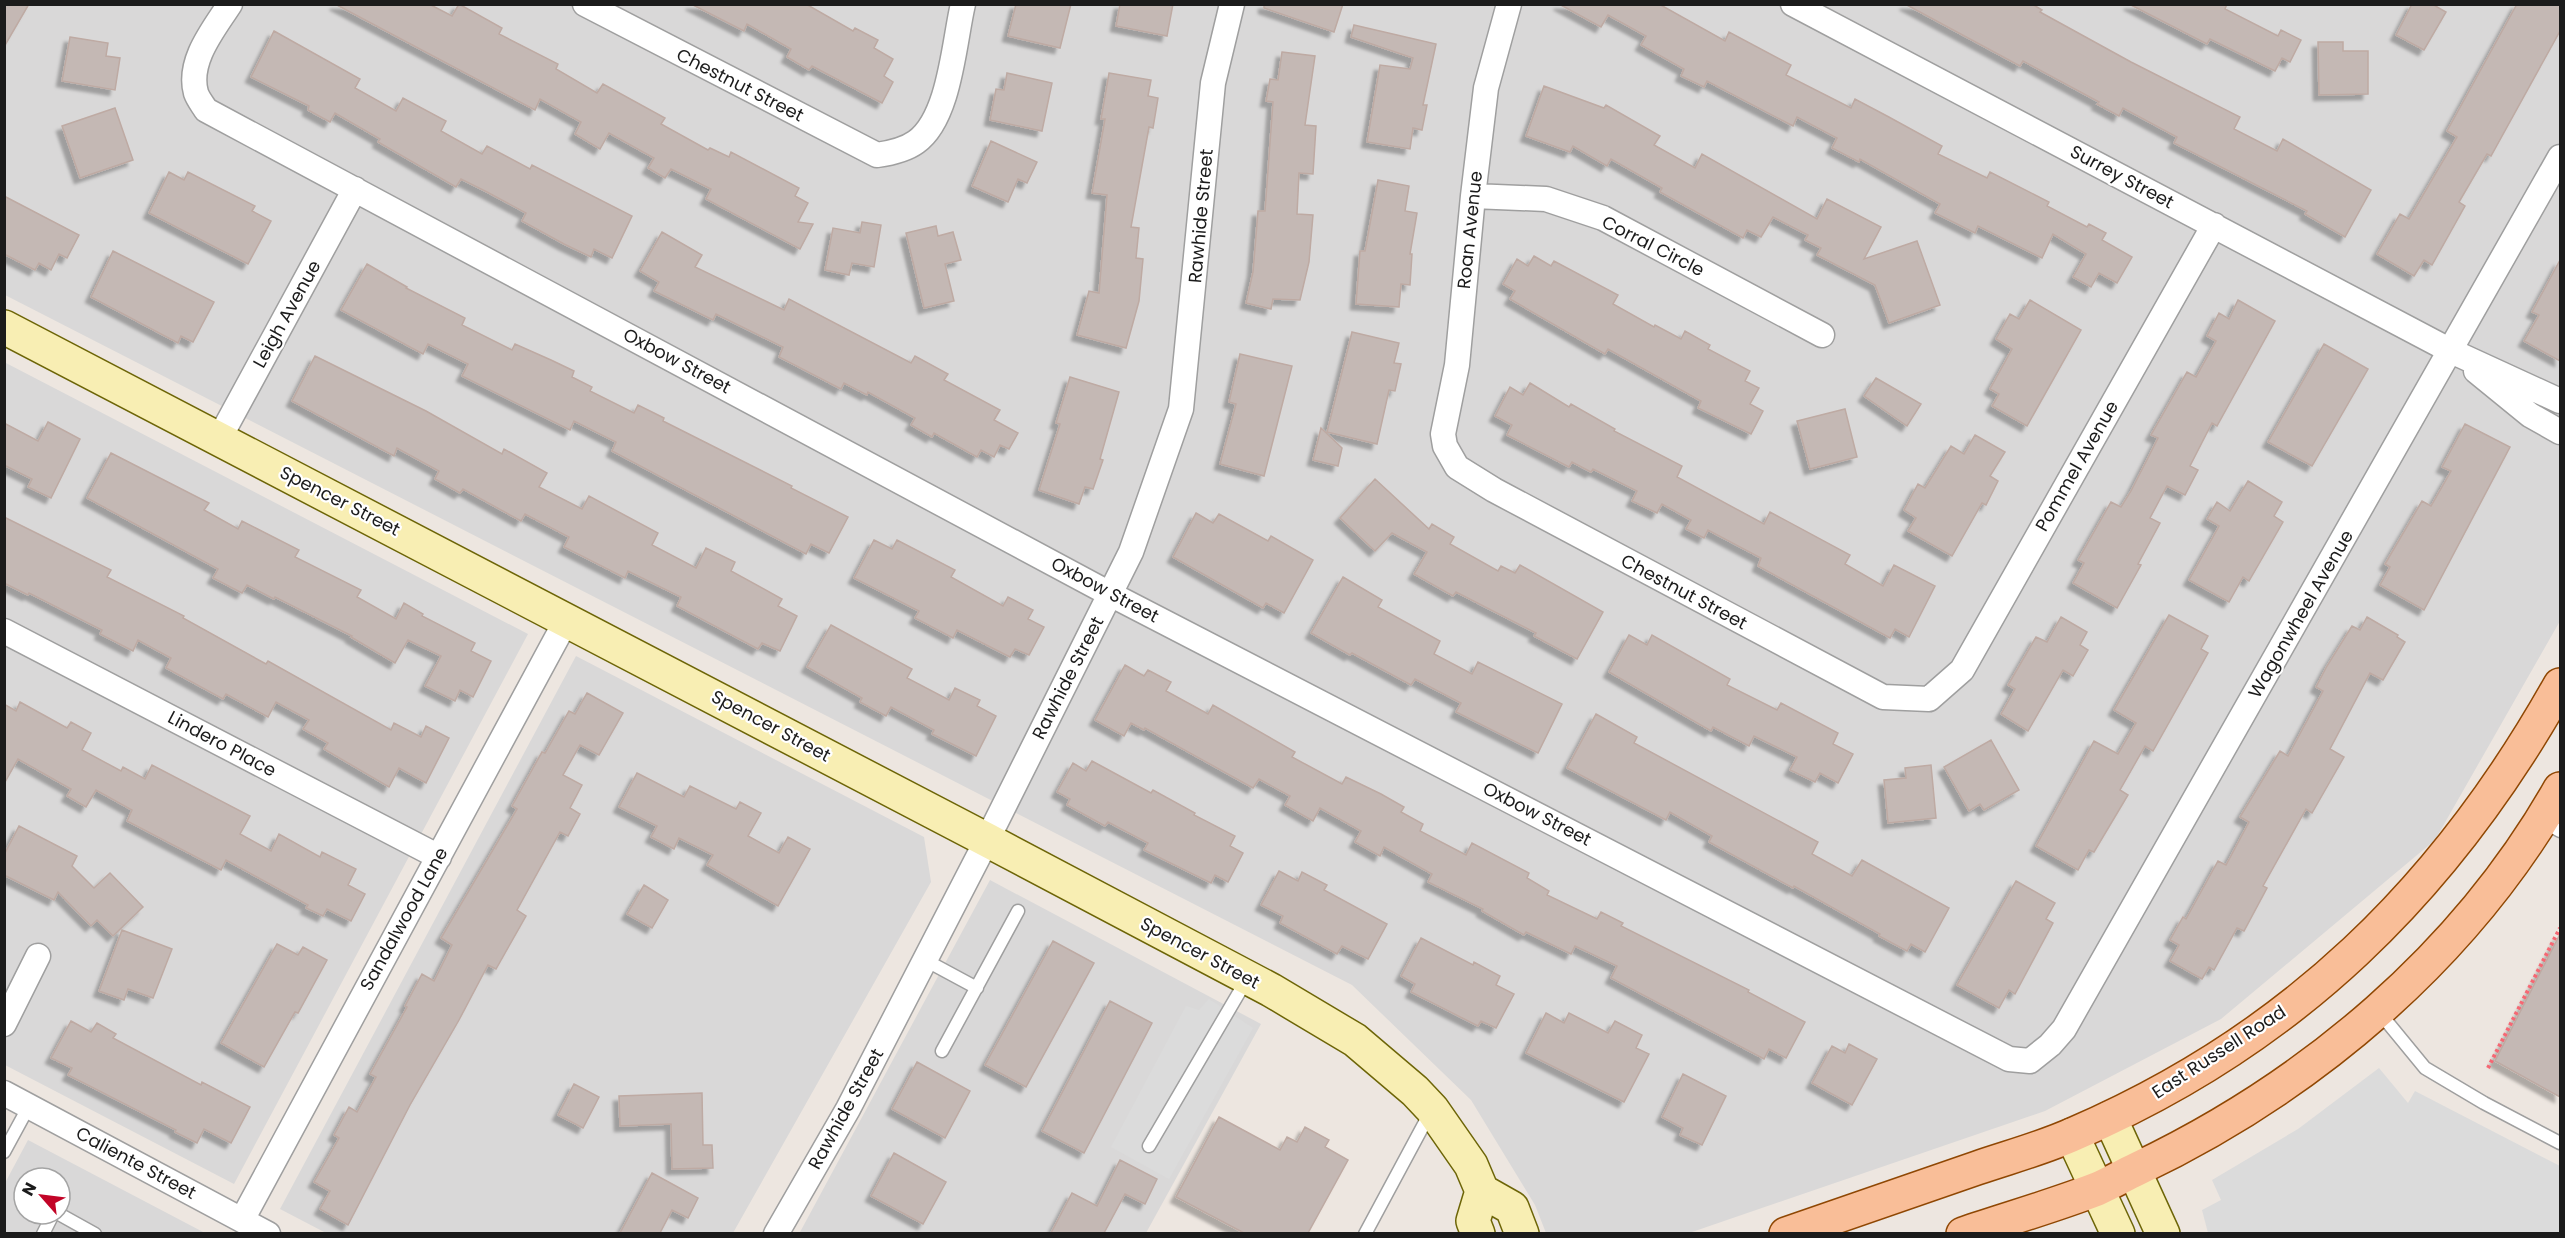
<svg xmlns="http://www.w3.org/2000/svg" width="2565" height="1238" font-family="Poppins,sans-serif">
<defs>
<filter id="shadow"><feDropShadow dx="-5.5" dy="5.5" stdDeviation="1.5" flood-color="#0004"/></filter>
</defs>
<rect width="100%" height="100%" fill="#ede6e0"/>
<path fill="#d9d8d8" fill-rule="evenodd" d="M4,5H2560V621L2435,840L2221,1019L2045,1111L1695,1231L1686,1234L1546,1233L1535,1205L1471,1100L1352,985L5,295Z
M4,362L528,634L234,1184L5,1065Z
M576,656L924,837L931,882L733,1233H326L280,1209Z
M990,880L1261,1024L1146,1233L799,1234Z
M28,1140L205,1233L5,1234V1183ZM24,1178H60V1214H24Z"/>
<path fill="#dbdbdb" d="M1209,999L1253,1028L1169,1179L1111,1147L1186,1006L1199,1010Z
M2379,1068L2408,1103L2415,1091L2560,1166V1233H2208L2202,1210L2221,1200L2212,1180L2298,1129Z"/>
<path fill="#c4b8b4" stroke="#beaaa3" stroke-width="1.5" filter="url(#shadow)" d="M4,4H29L4,47Z
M335,4H429L452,16L459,4L502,28L499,34L558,64L556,69L597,93L603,84L665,118L661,124L708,150L710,148L729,157L731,152L799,188L795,196L808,203L798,222L813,224L800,249L706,199L711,189L671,169L665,178L648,168L654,158L609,133L600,149L575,134L581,122L540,99L535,110Z
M691,4H806L853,31L855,28L878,40L874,48L893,59L884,76L893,82L882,103L812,66L809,70L787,57L791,49L747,24L744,31Z
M1016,4H1071L1060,48L1008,36Z
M1120,4H1173L1167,36L1116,26Z
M1264,4H1343L1334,32L1264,8Z
M1559,4H1659L1725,41L1729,32L1791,65L1786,75L1851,108L1855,99L1887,116L1942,146L1938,154L1987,178L1990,172L2049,202L2047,206L2087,227L2089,224L2106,233L2102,240L2132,257L2117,283L2099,273L2091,287L2073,277L2086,254L2053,234L2042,258L1978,226L1975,233L1935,213L1940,204L1860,159L1859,162L1832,148L1837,138L1797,117L1793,126L1707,81L1704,87L1681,76L1684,69L1641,45L1646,36L1608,15L1601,27Z
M1905,4H2032L2042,10L2040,12L2131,62L2240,117L2234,129L2277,151L2283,139L2371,190L2345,237L2305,214L2307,211L2174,143L2177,137L2123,108L2119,116L2097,104L2099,102L2023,61L2020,66Z
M2129,4H2227L2225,9L2278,36L2281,30L2301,40L2290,62L2282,58L2275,71L2210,39L2207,44Z
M2412,4H2432L2446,12L2424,50L2396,35Z
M2517,4H2560V31L2491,156L2487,154L2459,202L2465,206L2432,265L2424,260L2414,276L2377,254L2400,214L2409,219L2457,137L2447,131Z
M1354,25L1436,44L1423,105H1427L1422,130L1413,128L1410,149L1367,142L1380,65L1410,69L1413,58L1351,37Z
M274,31L360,79L355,88L396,111L403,98L446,121L441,131L482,154L487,146L530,169L532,165L632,216L612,258L594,249L591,257L564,244L522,221L526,213L487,192L461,179L456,187L378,142L380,139L335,113L330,122L308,110L309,106L251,77Z
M70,37L108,43L106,56L120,58L115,90L62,81Z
M2318,42H2343V51H2368V94L2319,95Z
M1282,52L1315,56L1305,125L1316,126L1313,174L1299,173L1297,214L1313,215L1309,262L1300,300L1273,299L1271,309L1246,303L1253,272L1258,211H1265L1273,102L1266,101L1270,79L1278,80Z
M1007,73L1052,83L1042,131L990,120L996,89L1004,90Z
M1109,73L1151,80L1148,96L1158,98L1153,128L1149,127L1131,227L1139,228L1136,258L1143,259L1139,301L1126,348L1077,335L1089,291L1099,293L1107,195L1092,193L1105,119H1101Z
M1544,86L1604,108L1606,105L1660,136L1654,145L1695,168L1702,154L1817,219L1827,199L1881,227L1864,259L1917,241L1940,305L1889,323L1875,285L1817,255L1821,248L1805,240L1808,235L1773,217L1761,237L1747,230L1743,238L1660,192L1662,188L1611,159L1607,166L1573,146L1570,152L1526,136Z
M115,108L133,160L80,178L62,126Z
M991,141L1037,162L1027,183L1018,179L1008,202L972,186Z
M169,172L184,180L188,172L255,206L252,211L271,221L248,264L149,213Z
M1378,180L1409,186L1405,211L1417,213L1410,254H1412L1410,285L1401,284L1399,307L1356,304L1360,251H1365Z
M4,196L79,235L67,258L59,254L51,270L39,263L35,270L4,254Z
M862,222L881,225L874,267L852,263L849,275L825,270L833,228L860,233Z
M936,226L938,236L953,232L961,260L945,264L954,301L924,308L906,233Z
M662,232L702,255L695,267L784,310L789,299L911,363L915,356L948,374L944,380L1000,410L994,420L1018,433L1009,449L1000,445L994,457L981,450L977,457L934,433L932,437L911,425L915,418L868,392L867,395L844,383L841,389L779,357L783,347L716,314L713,320L654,291L659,282L640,271Z
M113,251L214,302L193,342L181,336L178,343L91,297Z
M1534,256L1551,266L1554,261L1618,295L1613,304L1654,327L1655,325L1681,339L1685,331L1710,345L1708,349L1750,371L1745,381L1759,388L1750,404L1763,411L1751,434L1698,408L1701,401L1608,349L1605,354L1510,299L1515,291L1503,284L1517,259L1528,266Z
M2560,260V361L2524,341L2539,315L2532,312Z
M367,264L407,287L406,288L465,318L462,325L512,350L515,344L551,360L574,371L572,377L592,387L590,391L634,413L638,405L664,418L663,421L792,486L791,488L848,517L829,553L811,544L806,554L612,451L616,442L574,421L570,430L462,376L468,364L428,344L423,354L341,310Z
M2030,300L2081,330L2027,426L1992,406L1999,394L1990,389L2012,349L1996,339L2010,314L2019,319Z
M2238,300L2275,321L2217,426L2212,423L2190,466L2198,470L2185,495L2167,486L2150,518L2160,523L2138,564L2141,565L2117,608L2073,583L2084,563L2078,560L2111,502L2121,507L2131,491L2158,438L2151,435L2187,372L2196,377L2216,341L2207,336L2219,313L2229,319Z
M1352,332L1399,343L1394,363L1401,364L1395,391L1389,390L1377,444L1327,432Z
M2324,344L2368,369L2312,466L2268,442Z
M1240,354L1292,366L1264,476L1220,464L1236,404L1229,402Z
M315,356L426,411L502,454L504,449L547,473L539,487L582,509L589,496L658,533L652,545L696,568L706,548L735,562L731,571L782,599L778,606L797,616L780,651L762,643L758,649L677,606L681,597L628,571L625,578L564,547L569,537L525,514L521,521L463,489L460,493L435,479L439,471L397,448L394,456L292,401Z
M1070,377L1119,392L1100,459L1103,460L1093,489L1085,487L1079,504L1039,490L1060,424L1056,423Z
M1876,378L1921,404L1907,426L1864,396Z
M1530,383L1569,407L1571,404L1615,429L1614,431L1682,466L1677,477L1764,524L1770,512L1850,555L1845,564L1883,586L1894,565L1935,586L1909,637L1895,629L1890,638L1758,566L1761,558L1708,530L1704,538L1686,529L1691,520L1662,504L1657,513L1632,501L1637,491L1593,469L1591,472L1572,462L1569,467L1507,435L1512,425L1495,416L1510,387L1523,395Z
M1845,409L1857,457L1810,469L1797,421Z
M48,422L80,439L51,498L28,487L32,479L4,465V423L38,441Z
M2465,424L2510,447L2424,610L2380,585L2390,567L2385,564L2422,501L2431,506L2451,471L2442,467Z
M1321,428L1342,448L1338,466L1313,460Z
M1975,435L2005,452L1990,476L1998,481L1986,505L1982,503L1952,556L1908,531L1916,518L1904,510L1918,484L1925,488L1951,446L1964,454Z
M111,453L209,503L204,510L238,529L242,521L299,550L295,557L361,590L357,597L396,619L404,603L423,614L422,616L475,643L471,651L491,661L473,697L460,690L455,701L425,686L441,656L408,640L395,663L351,637L352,636L275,597L274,599L247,585L242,593L213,578L218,569L87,498Z
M1375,479L1429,529L1432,524L1454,537L1450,544L1498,571L1501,566L1515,573L1520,565L1603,612L1577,659L1534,636L1536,633L1456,592L1453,596L1414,574L1427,552L1392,533L1375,551L1340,518Z
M2248,481L2282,502L2274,516L2283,522L2249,581L2243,577L2229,602L2189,580L2219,526L2207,519L2217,502L2230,511Z
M1196,513L1213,523L1219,514L1268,541L1271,536L1313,560L1284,613L1266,603L1263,608L1173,557Z
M4,517L111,570L107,577L184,616L183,618L266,664L268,661L391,730L394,723L421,737L426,726L449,738L426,783L399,768L389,787L324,749L328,743L303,729L309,720L276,702L268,717L226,694L223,699L166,668L171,658L138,640L133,651L100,634L102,630L29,593L28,595L4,583Z
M874,540L892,549L897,540L955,570L951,577L1003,606L1008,597L1033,610L1028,619L1044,627L1029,655L1015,649L1010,657L957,630L953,638L915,618L919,611L854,578Z
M1343,577L1382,600L1378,607L1440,641L1434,654L1472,674L1478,662L1562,704L1538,753L1456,712L1461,703L1415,679L1411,685L1352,653L1350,655L1311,633Z
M2169,615L2208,636L2201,649L2208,653L2153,751L2145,746L2120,790L2128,795L2094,852L2089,850L2078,870L2036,846L2094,741L2118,754L2136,723L2114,710Z
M2061,617L2087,632L2080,645L2088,650L2073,676L2063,670L2028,731L2001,714L2015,689L2008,685L2036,637L2047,642Z
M2367,617L2398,635L2397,637L2405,642L2383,680L2370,673L2330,749L2344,757L2312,813L2306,809L2263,886L2267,888L2244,931L2237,928L2214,970L2209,967L2202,979L2170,961L2179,945L2170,940L2183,917L2186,919L2218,861L2226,865L2249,822L2240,817L2280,751L2288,756L2323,691L2316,687L2327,666L2352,626L2360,630Z
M831,625L912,669L907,678L949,700L955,688L980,700L977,706L996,716L976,756L932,734L934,730L891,707L886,716L860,702L862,698L807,667Z
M1629,635L1647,645L1652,635L1730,679L1727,685L1777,710L1781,703L1838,733L1833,744L1853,754L1838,783L1820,773L1815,782L1790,770L1797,757L1754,736L1749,746L1713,727L1711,731L1609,672Z
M1125,665L1144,676L1148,670L1171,682L1166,691L1208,714L1213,705L1295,752L1292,757L1342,784L1346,777L1381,794L1404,807L1401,812L1423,824L1420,831L1466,855L1472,843L1529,873L1527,878L1549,891L1547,895L1597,919L1601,912L1623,923L1621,926L1749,990L1748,992L1805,1022L1786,1058L1769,1049L1764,1059L1611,978L1617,966L1575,946L1571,954L1526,932L1524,935L1482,911L1483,909L1428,882L1432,874L1384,847L1380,856L1355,842L1361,831L1320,808L1313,821L1285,805L1290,796L1259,779L1253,788L1145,728L1144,730L1131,723L1124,736L1095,720Z
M587,693L623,713L599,755L580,745L563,775L582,785L570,808L580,814L568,836L560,832L517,910L526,916L496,969L488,965L459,1020L410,1105L348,1225L320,1209L330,1191L314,1182L339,1138L334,1135L349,1107L357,1112L376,1077L370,1074L407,1007L405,1006L422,974L434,981L452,945L441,938L517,809L512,806L542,752L545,753L569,711L575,714Z
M20,702L67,728L71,722L91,733L82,750L121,771L123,767L145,779L152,765L250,816L240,834L271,851L279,834L320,857L322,852L356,869L348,885L365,894L351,921L327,909L323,916L306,908L308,905L226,860L221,870L127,821L132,810L96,790L86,807L67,796L71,789L18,759L4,784V704L16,711Z
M1596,714L1637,737L1634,743L1818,842L1812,854L1852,876L1862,860L1949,908L1925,952L1911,944L1907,951L1879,936L1880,934L1794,886L1793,888L1709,842L1712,836L1670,812L1666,820L1567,768Z
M1991,740L2019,790L1984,810L1980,804L1969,811L1944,767Z
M1092,761L1151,793L1153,790L1195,813L1194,815L1235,836L1230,846L1243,853L1228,882L1215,875L1211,883L1144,850L1148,843L1108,822L1105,826L1067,805L1070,799L1057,792L1073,763L1086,771Z
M1931,765L1936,818L1888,823L1884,780L1906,778L1905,768Z
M637,773L684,797L690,786L736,809L740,802L761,813L748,836L779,853L788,837L810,849L778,906L707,865L713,855L679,838L674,849L651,837L657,826L619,807Z
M19,826L77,856L72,866L94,888L110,873L143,907L113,936L97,920L91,926L58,892L54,900L4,875V855Z
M1279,871L1298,881L1302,872L1327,885L1324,890L1387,924L1368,959L1342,946L1337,954L1280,923L1283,916L1261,905Z
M2016,881L2055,903L2046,919L2053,923L2015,994L2009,990L1999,1008L1957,985Z
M644,885L668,900L652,928L627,914Z
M122,930L172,949L153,998L128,989L124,1000L99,991Z
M2560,934V1097L2495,1061Z
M1421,938L1473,965L1474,962L1500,976L1496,985L1514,994L1496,1028L1481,1021L1478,1026L1411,992L1415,984L1401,976Z
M1053,941L1094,963L1026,1087L985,1065Z
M277,944L298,955L303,947L327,960L298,1013L295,1012L264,1067L221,1043Z
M1110,1001L1152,1023L1084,1153L1042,1131Z
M1546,1013L1564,1023L1569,1013L1608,1033L1615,1021L1642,1035L1636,1048L1649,1054L1624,1102L1526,1053Z
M71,1021L91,1032L97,1023L116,1034L113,1038L201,1085L202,1082L250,1107L231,1143L204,1129L197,1143L175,1132L176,1130L68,1075L72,1068L51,1058Z
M1849,1044L1877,1059L1852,1105L1812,1083L1832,1046L1845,1053Z
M917,1062L970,1091L945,1138L892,1109Z
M1683,1074L1726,1096L1702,1145L1680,1135L1683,1128L1662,1117Z
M574,1084L599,1097L583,1128L558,1115Z
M702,1093L703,1145H712L713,1168L672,1169L671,1124L620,1126L619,1096Z
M1219,1117L1280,1150L1287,1137L1297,1142L1305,1127L1329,1140L1325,1147L1348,1160L1308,1233H1244L1176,1197Z
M894,1153L946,1182L923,1224L871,1196Z
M1120,1160L1157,1179L1145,1204L1125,1194L1104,1233H1051L1072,1193L1097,1206Z
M652,1173L698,1198L688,1218L672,1210L660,1233H620Z"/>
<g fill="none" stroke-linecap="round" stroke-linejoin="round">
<defs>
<path id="lane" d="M2542,821L2560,831
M925,960L977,988
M2379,1012L2425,1068L2484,1103L2560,1143
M942,1051L1018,911
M1149,1146L1247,979
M4,1152L29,1106
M59,1214L95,1234
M43,1234L53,1214
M1365,1234L1430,1113"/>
<path id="street" d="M230,4C214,29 187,61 196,93C198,99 203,105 206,110L1110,594L2009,1059L2030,1061L2050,1045L2064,1029L2560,157
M585,4L877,155C891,153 905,150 916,142C950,118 954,42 963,4
M1509,4L1486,88L1473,196L1457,365L1443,434L1445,446L1457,467L1494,490L1883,697L1929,699L1962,670L2214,225
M1793,4L2451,351L2560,401
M1473,196L1546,199L1603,218L1822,335
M2476,371L2530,415L2560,432
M219,439L355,189
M4,631L439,857
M4,1024L38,956
M4,1093L268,1234
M242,1220L567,619
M776,1234L848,1109L987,840L1131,552L1181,409L1213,83L1232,4"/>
<path id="secondary" d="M4,327L987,840L1271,990L1355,1040L1415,1091L1432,1109L1471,1165L1482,1191L1512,1208L1522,1234
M2110,1118L2163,1234
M2072,1135L2118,1234
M1478,1234L1473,1221L1482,1191"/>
<path id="primary" d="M1786,1234C1849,1212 1913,1190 1977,1168C2009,1157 2043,1148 2074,1134C2292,1040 2445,890 2560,685
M1963,1234C2007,1219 2053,1206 2097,1189C2111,1183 2124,1175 2137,1169C2311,1086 2465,956 2560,789"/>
</defs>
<use href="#lane" stroke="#9f9f9f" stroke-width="15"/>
<use href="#street" stroke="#9f9f9f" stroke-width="27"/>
<use href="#secondary" stroke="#6d6507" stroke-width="36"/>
<use href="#primary" stroke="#8f4703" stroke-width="36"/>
<path stroke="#f66773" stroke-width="4" stroke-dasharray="3 3" stroke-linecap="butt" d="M2488,1068L2560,928"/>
<use href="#lane" stroke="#fff" stroke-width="12"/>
<use href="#street" stroke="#fff" stroke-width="24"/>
<use href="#secondary" stroke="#f8eeb3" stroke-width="33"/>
<use href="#primary" stroke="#f9be98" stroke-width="33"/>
</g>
<g text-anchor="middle" stroke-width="4.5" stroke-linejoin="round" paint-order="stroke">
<g font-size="18" fill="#1b1b1b" stroke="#fff">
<text transform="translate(740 85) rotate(27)" y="6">Chestnut Street</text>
<text transform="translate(2122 177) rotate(28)" y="6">Surrey Street</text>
<text transform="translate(1201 216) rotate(-85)" y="6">Rawhide Street</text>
<text transform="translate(1470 230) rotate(-84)" y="6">Roan Avenue</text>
<text transform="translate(1653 246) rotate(27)" y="6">Corral Circle</text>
<text transform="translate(287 314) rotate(-61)" y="6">Leigh Avenue</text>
<text transform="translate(677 361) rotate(28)" y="6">Oxbow Street</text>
<text transform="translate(2077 466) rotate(-60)" y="6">Pommel Avenue</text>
<text transform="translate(340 501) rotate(27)" y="6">Spencer Street</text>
<text transform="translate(1105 590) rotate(28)" y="6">Oxbow Street</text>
<text transform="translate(1684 592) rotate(28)" y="6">Chestnut Street</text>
<text transform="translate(2301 614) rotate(-60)" y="6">Wagonwheel Avenue</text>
<text transform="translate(1068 678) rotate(-63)" y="6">Rawhide Street</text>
<text transform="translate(771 726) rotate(28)" y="6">Spencer Street</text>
<text transform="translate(222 744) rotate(28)" y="6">Lindero Place</text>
<text transform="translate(1537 814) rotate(27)" y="6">Oxbow Street</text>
<text transform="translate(404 919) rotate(-61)" y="6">Sandalwood Lane</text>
<text transform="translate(1200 953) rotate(28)" y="6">Spencer Street</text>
<text transform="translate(2219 1052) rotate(-33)" y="6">East Russell Road</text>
<text transform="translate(846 1109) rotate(-61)" y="6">Rawhide Street</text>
<text transform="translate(136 1163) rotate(28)" y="6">Caliente Street</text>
</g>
</g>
<rect width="2565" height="1238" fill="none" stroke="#1b1b1b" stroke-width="12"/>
<g transform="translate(42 1196) rotate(298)"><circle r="28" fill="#ffffff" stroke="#a4a4a4" stroke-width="1.5"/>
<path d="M0-4.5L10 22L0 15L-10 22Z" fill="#c20427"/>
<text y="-9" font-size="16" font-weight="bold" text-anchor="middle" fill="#1b1b1b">N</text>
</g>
</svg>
